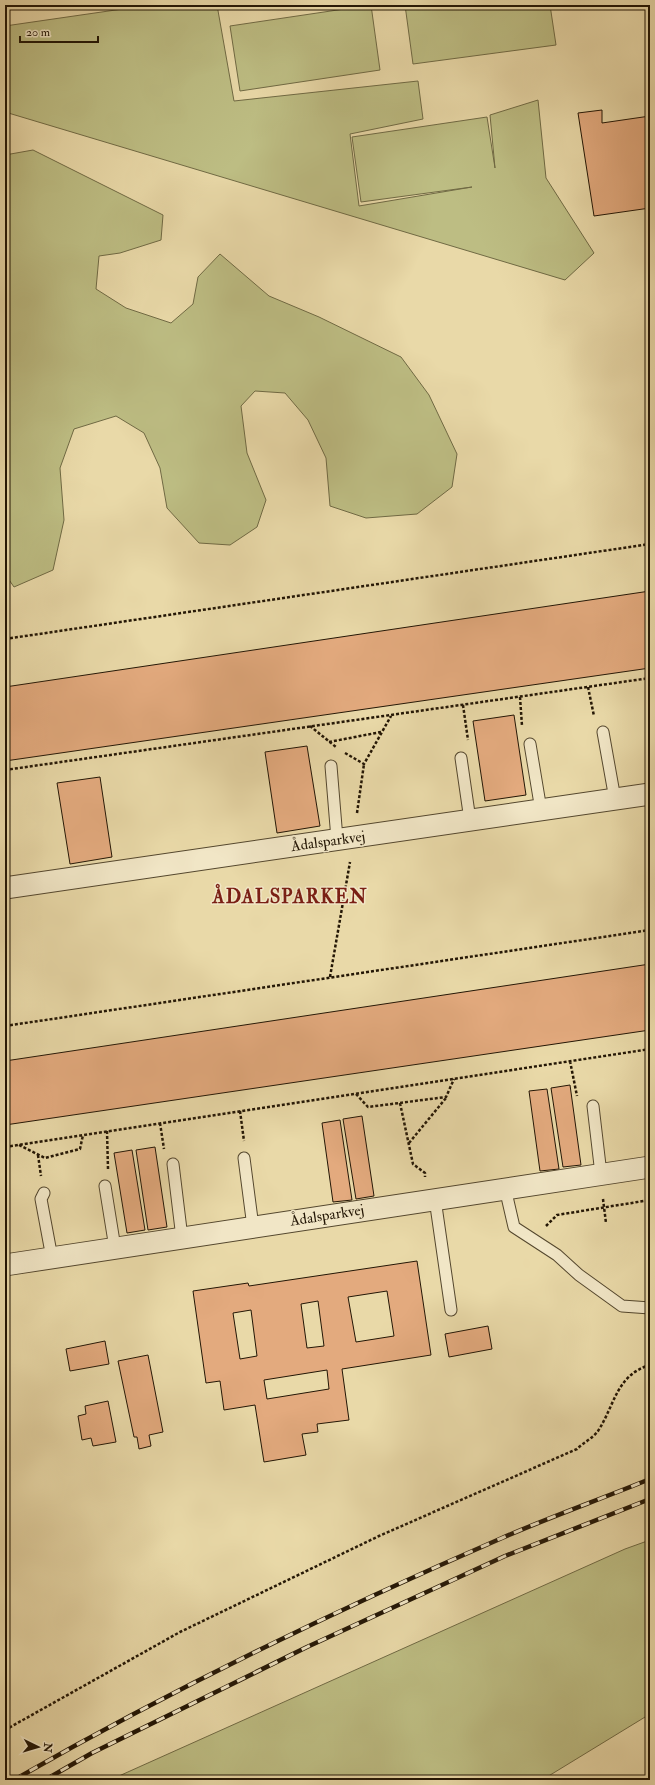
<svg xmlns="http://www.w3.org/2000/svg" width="655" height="1785" font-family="'IM FELL Double Pica',serif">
<rect width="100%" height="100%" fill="#e9d9a8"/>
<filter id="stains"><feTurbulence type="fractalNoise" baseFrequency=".005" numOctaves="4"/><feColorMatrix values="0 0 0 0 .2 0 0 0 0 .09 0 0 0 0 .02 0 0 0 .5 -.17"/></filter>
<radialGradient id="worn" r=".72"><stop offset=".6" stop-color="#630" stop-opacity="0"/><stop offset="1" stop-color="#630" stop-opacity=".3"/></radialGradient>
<path fill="#bdbd83" stroke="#706a44" d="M150,5H217L234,101L418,81L423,119L350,134L359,206L472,187L361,202L352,137L487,117L495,168L490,115L538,100L546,178L594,253L565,280L5,112V26Z
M371,5L380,70L240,91L230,26Z
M405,5H550L556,45L413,64Z
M33,150L163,215L161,240L120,253L99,256L96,289L126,308L171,323L193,304L198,277L220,254L269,296L319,317L401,357L429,395L457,454L452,487L417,514L366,518L330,506L326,458L308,420L285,393L255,391L241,406L247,453L266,500L257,527L230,545L199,543L167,508L160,468L144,433L116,416L74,429L60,468L64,520L53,570L14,587L5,574V155Z
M650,1540V1714L542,1780H110L625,1549Z"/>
<path fill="#e3aa7e" stroke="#231605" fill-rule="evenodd" d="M602,110V123L650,116V208L594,216L578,113Z
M650,591V668L5,761V687Z
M514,715L526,795L485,801L473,721Z
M307,746L320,826L277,833L265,752Z
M100,777L112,857L70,864L57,783Z
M650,964V1030L5,1125V1061Z
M570,1085L581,1165L563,1167L551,1088Z
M547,1089L559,1169L540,1171L529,1091Z
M362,1116L374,1196L356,1199L343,1119Z
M340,1120L352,1200L333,1202L322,1123Z
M155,1147L167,1227L148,1230L136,1150Z
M132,1150L145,1230L127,1233L114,1153Z
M417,1261L431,1355L342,1369L349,1420L317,1424L318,1432L302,1434L306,1455L264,1462L255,1405L224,1410L220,1381L206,1383L193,1291L248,1283L249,1286ZM387,1291L394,1336L356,1342L348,1297ZM318,1301L324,1346L307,1348L301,1304ZM251,1310L257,1356L240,1359L233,1313ZM327,1370L329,1389L267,1399L264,1380Z
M488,1326L492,1349L449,1357L445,1334Z
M105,1341L109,1364L70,1371L66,1349Z
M148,1355L163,1432L149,1435L151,1446L139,1449L137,1437H134L118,1361Z
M108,1401L116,1442L93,1446L91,1438L82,1440L78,1416L86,1414L85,1406Z"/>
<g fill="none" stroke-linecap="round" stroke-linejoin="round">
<defs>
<path id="lane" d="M603,732L615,799
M530,744L541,810
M461,758L470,820
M331,766L337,839
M593,1106L601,1174
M244,1158L253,1227
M173,1164L182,1238
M105,1186L115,1248
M505,1188L514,1227L557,1255L579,1275L622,1306L650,1308
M44,1193L41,1199L52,1258
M435,1199L451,1310"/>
<path id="street" d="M5,888L650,794
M5,1265L650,1167"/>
</defs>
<use href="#lane" stroke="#54472e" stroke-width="13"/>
<use href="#street" stroke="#54472e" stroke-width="23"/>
<path stroke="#231605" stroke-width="2.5" stroke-dasharray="3 2" stroke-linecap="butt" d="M5,639L650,544
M588,687L594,716
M520,697L522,726
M463,705L468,740
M310,726L336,747
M329,742L381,732
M345,753L364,764L391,716
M5,770L650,678
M357,813L364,764
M330,977L350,862
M5,1026L650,930
M570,1061L577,1096
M356,1094L368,1107L446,1097L454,1079
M400,1103L413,1164L425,1173V1177
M240,1111L244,1141
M160,1123L164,1149
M107,1131L108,1169
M409,1143L446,1098
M19,1145L45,1158L80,1149L83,1135
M5,1147L650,1049
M38,1155L41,1176
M603,1199L606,1223
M546,1226L557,1215L650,1200
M5,1730L180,1632L379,1536L577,1449C583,1443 593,1438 598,1431C615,1405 616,1375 650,1365"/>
<use href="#lane" stroke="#f1e6c6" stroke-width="11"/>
<use href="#street" stroke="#f1e6c6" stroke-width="21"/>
<defs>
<path id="rail" d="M14,1780C171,1690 336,1610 502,1538C550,1517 601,1499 650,1479
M45,1780L92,1753L307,1647L505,1556L650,1499"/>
</defs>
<use href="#rail" stroke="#231605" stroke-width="4.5"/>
<use href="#rail" stroke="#f1e6c6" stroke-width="3" stroke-dasharray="9" stroke-linecap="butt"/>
</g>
<g text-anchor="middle" stroke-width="3" stroke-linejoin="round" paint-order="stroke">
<g font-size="15" fill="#231605" stroke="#f1e6c6">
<text transform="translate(328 841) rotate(-8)" y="5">Ådalsparkvej</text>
<text transform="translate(327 1215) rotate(-9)" y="5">Ådalsparkvej</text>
</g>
<g font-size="19" font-weight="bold" letter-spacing="1" fill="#7a1f14" stroke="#f1e6c6">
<text x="290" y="903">ÅDALSPARKEN</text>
</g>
</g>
<rect width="655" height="1785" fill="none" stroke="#e9d9a8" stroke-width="20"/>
<rect x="6" y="6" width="643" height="1773" fill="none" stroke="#231605" stroke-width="2"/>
<rect x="10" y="10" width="635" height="1765" fill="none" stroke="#231605"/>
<g transform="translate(38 1747) rotate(95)" stroke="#f1e6c6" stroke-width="3" paint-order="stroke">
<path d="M0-3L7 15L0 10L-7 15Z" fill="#231605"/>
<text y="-6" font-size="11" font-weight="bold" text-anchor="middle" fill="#231605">N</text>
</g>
<path d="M20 36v6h78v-6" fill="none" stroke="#231605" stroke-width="2"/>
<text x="26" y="36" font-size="12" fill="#231605" stroke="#f1e6c6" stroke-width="3" paint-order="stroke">20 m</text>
<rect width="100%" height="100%" filter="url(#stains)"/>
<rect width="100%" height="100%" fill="url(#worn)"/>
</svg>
